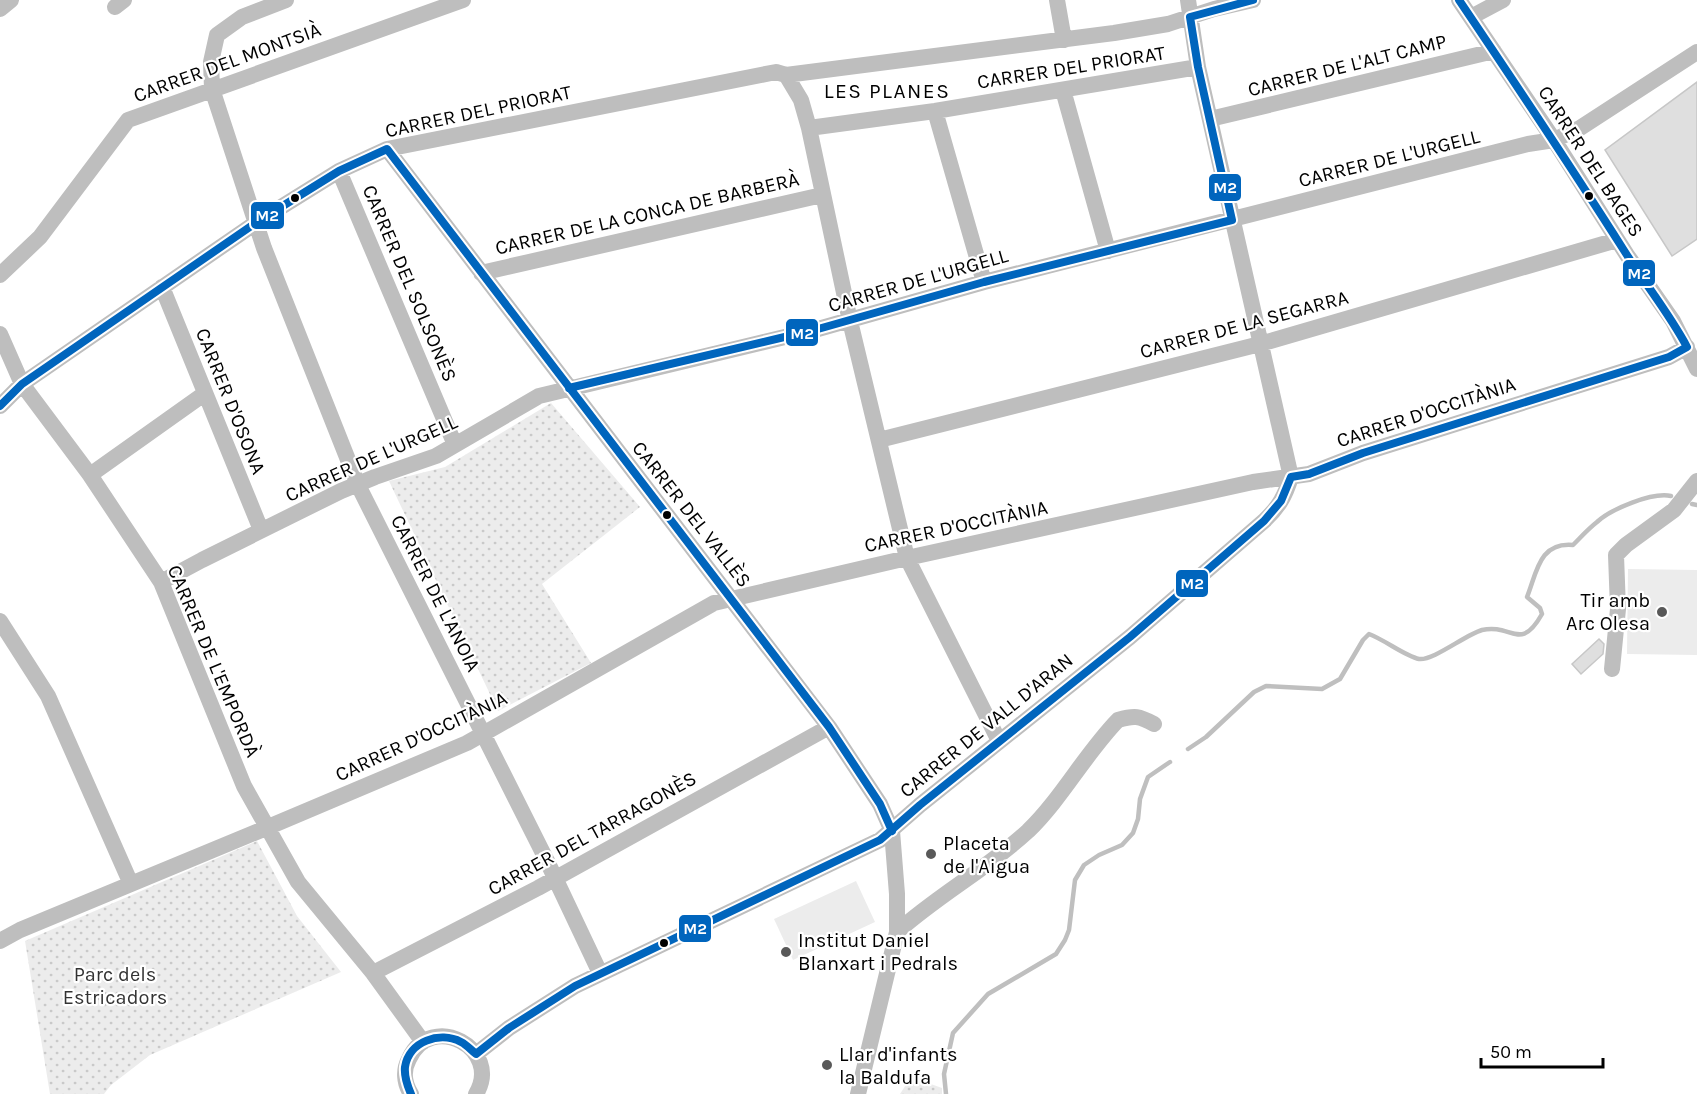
<svg xmlns="http://www.w3.org/2000/svg" width="1697" height="1094" font-family="Karla,sans-serif">
<defs>
<pattern id="park-dots" width="8" height="8" patternUnits="userSpaceOnUse" patternTransform="scale(1.5)"><rect width="8" height="8" fill="#ececec"/><path d="M2 2h.1M6 6h.1" fill="none" stroke="#c9c9c9" stroke-width="1.8" stroke-linecap="round"/></pattern>
</defs>
<rect width="100%" height="100%" fill="#fff"/>
<path fill="url(#park-dots)" d="M551,403L640,507L542,584L591,663L498,711L389,481L445,467Z
M257,841L297,916L341,972L150,1055L111,1085L104,1094H50L25,941Z
M911,1077L942,1088V1094H900Z"/>
<path fill="#ececec" d="M1628,569L1697,570V655L1627,654Z
M856,881L875,922L793,960L774,919Z"/>
<g fill="none" stroke-linecap="round" stroke-linejoin="round">
<path stroke="#bfbfbf" stroke-width="4.5" d="M1692,504L1697,505
M1188,749L1206,737L1254,692L1266,686L1322,689L1340,679L1363,640L1369,634C1385,640 1405,656 1419,659C1433,661 1465,635 1482,630C1512,623 1520,653 1542,614L1540,608L1527,597C1537,572 1539,542 1573,545C1581,537 1588,529 1597,522C1611,509 1652,492 1671,496
M946,1094L944,1074L953,1033L988,994L1056,954L1065,940L1069,930L1075,880L1084,865L1099,855L1122,845L1133,833L1138,819L1140,799L1148,777L1170,762"/>
</g>
<path fill="#dfdfdf" stroke="#c7c7c7" stroke-width="1.5" d="M1697,82V239L1672,256L1605,150Z
M1599,639L1604,644L1603,654L1581,674L1572,664Z"/>
<g fill="none" stroke-linecap="round" stroke-linejoin="round">
<path stroke="#bebebe" stroke-width="16" d="M286,0L242,17L217,35L211,62L212,89L264,248L358,485L547,861L600,973
M1057,0L1064,40
M1188,0L1198,67L1291,477
M1459,0L1554,140L1627,255L1673,321L1697,369
M115,7L124,0
M0,9L11,0
M1471,17L1503,0
M786,75L801,100L809,128L850,321L907,558L999,741
M1063,90L1108,251
M935,111L984,282
M1210,119L1494,51
M809,128L935,111L1198,67
M387,149L829,727L880,804L892,831L897,894V932L858,1094
M339,171L455,445
M481,273L822,195
M0,275L40,237L128,120L463,0
M162,287L261,530
M0,334L22,384L90,475L161,582L244,786L298,882L373,973L423,1042
M0,406L22,384L257,222L339,171L387,149L776,72L786,75L1114,33L1168,24L1214,9L1253,0
M879,440L1260,344L1617,240
M90,475L204,394
M161,582L202,560L341,491L375,477L436,456L539,396L818,329L984,282L1528,144L1554,140L1580,128L1697,52
M0,621L48,696L131,884
M1612,669L1618,609L1616,555L1626,545L1674,510L1697,481
M897,932C938,895 987,869 1028,831C1062,798 1085,754 1118,720C1135,715 1139,716 1154,724
M0,941L20,930L266,828L467,743L714,603L907,558L1253,482L1309,474L1363,453L1669,357L1687,347
M373,973L538,888L829,727
M476,1054L509,1028L575,986L880,840L920,805L1130,637L1264,521C1279,507 1285,496 1291,477
M411,1094C404,1083 403,1070 409,1059C431,1010 503,1049 476,1094"/>
<defs>
<path id="bus-1" d="M569,388L818,329L984,282L1232,220L1198,67L1190,17L1253,0
M0,406L22,384L257,222L339,171L387,149L829,727L880,804L892,831
M411,1094C407,1085 404,1077 405,1067C409,1041 440,1031 461,1042C467,1045 471,1050 476,1054L509,1028L575,986L880,840L920,805L1130,637L1264,521L1281,501L1291,477L1309,474L1363,453L1669,357L1687,347C1669,313 1645,284 1625,252C1571,167 1515,83 1459,0"/>
</defs>
<use href="#bus-1" stroke="#fff" stroke-width="12"/>
<use href="#bus-1" stroke="#0065bd" stroke-width="8"/>
</g>
<g fill="#000" stroke="#fff" stroke-width="2">
<circle cx="1589" cy="196" r="5"/>
<circle cx="295" cy="198" r="5"/>
<circle cx="667" cy="515" r="5"/>
<circle cx="664" cy="943" r="5"/>
</g>
<g fill="#595959" stroke="#fff" stroke-width="2">
<circle cx="1662" cy="612" r="6"/>
<circle cx="931" cy="854" r="6"/>
<circle cx="786" cy="952" r="6"/>
<circle cx="827" cy="1065" r="6"/>
</g>
<g text-anchor="middle" stroke-width="4.5" stroke-linejoin="round" paint-order="stroke">
<g font-size="20" fill="#000" stroke="#fff">
<text transform="translate(227 62) rotate(-20)" y="7">CARRER DEL MONTSIÀ</text>
<text transform="translate(1347 65) rotate(-14)" y="7">CARRER DE L'ALT CAMP</text>
<text transform="translate(1071 67) rotate(-9)" y="7">CARRER DEL PRIORAT</text>
<text transform="translate(478 111) rotate(-12)" y="7">CARRER DEL PRIORAT</text>
<text transform="translate(1389 158) rotate(-14)" y="7">CARRER DE L'URGELL</text>
<text transform="translate(1591 161) rotate(57)" y="7">CARRER DEL BAGES</text>
<text transform="translate(647 213) rotate(-13)" y="7">CARRER DE LA CONCA DE BARBERÀ</text>
<text transform="translate(918 280) rotate(-16)" y="7">CARRER DE L'URGELL</text>
<text transform="translate(410 283) rotate(67)" y="7">CARRER DEL SOLSONÈS</text>
<text transform="translate(1244 324) rotate(-15)" y="7">CARRER DE LA SEGARRA</text>
<text transform="translate(231 401) rotate(68)" y="7">CARRER D'OSONA</text>
<text transform="translate(1426 412) rotate(-18)" y="7">CARRER D'OCCITÀNIA</text>
<text transform="translate(371 458) rotate(-24)" y="7">CARRER DE L'URGELL</text>
<text transform="translate(692 514) rotate(52)" y="7">CARRER DEL VALLÈS</text>
<text transform="translate(956 526) rotate(-12)" y="7">CARRER D'OCCITÀNIA</text>
<text transform="translate(436 593) rotate(63)" y="7">CARRER DE L'ANOIA</text>
<text transform="translate(214 661) rotate(67)" y="7">CARRER DE L'EMPORDÀ</text>
<text transform="translate(986 725) rotate(-39)" y="7">CARRER DE VALL D'ARAN</text>
<text transform="translate(421 736) rotate(-25)" y="7">CARRER D'OCCITÀNIA</text>
<text transform="translate(592 833) rotate(-29)" y="7">CARRER DEL TARRAGONÈS</text>
</g>
<g font-size="20" fill="#000" stroke="#fff" text-anchor="start">
<text x="1650" y="607" text-anchor="end">Tir amb<tspan x="1650" dy="23">Arc Olesa</tspan></text>
<text x="943" y="850">Placeta<tspan x="943" dy="23">de l'Aigua</tspan></text>
<text x="798" y="947">Institut Daniel<tspan x="798" dy="23">Blanxart i Pedrals</tspan></text>
<text x="839" y="1061">Llar d'infants<tspan x="839" dy="23">la Baldufa</tspan></text>
</g>
<g font-size="20" fill="#333" stroke="#fff">
<text x="115" y="981">Parc dels<tspan x="115" dy="23">Estricadors</tspan></text>
</g>
<g font-size="21" letter-spacing="1.5" fill="#000" stroke="#fff">
<text x="887" y="98">LES PLANES</text>
</g>
</g>
<g stroke="#fff" stroke-width="2">
<rect x="1208" y="173" width="34" height="29" rx="6" fill="#0065bd"/>
<rect x="250" y="201" width="35" height="29" rx="6" fill="#0065bd"/>
<rect x="1622" y="259" width="34" height="28" rx="6" fill="#0065bd"/>
<rect x="785" y="318" width="34" height="29" rx="6" fill="#0065bd"/>
<rect x="1175" y="569" width="34" height="29" rx="6" fill="#0065bd"/>
<rect x="678" y="914" width="34" height="29" rx="6" fill="#0065bd"/>
</g>
<g font-size="16" text-anchor="middle" font-weight="bold" fill="#fff">
<text x="1225" y="193">M2</text>
<text x="267" y="221">M2</text>
<text x="1639" y="279">M2</text>
<text x="802" y="339">M2</text>
<text x="1192" y="589">M2</text>
<text x="695" y="934">M2</text>
</g>
<path d="M1481 1058v9h122v-9" fill="none" stroke="#000000" stroke-width="3"/>
<text x="1490" y="1058" font-size="18" fill="#000000" stroke="#ffffff" stroke-width="4.5" paint-order="stroke">50 m</text>
</svg>
